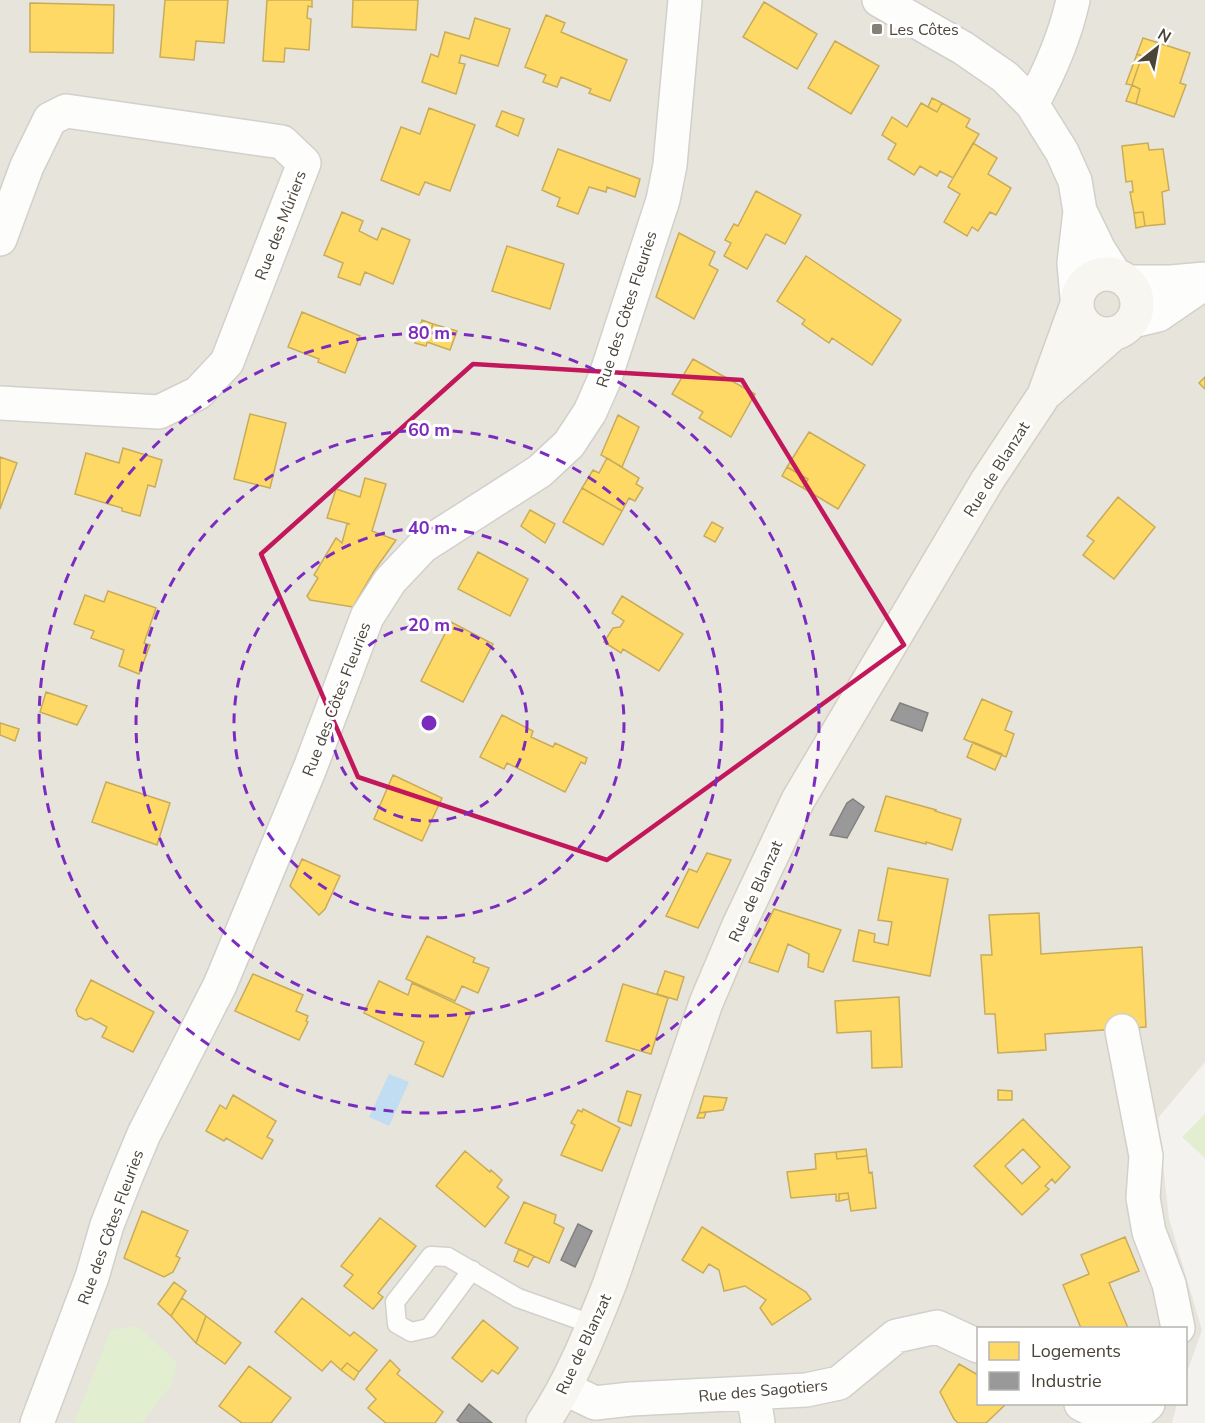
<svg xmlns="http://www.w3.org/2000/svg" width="1205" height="1423" font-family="'Nunito Sans',sans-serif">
<rect width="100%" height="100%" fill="#f4f2ee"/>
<path fill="#e7e4dc" d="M0,0H1205V1062L1158,1118L1169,1219L1202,1330L1186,1375V1328H978V1404H1177L1172,1423H0Z"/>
<path fill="#eae5da" d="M645,1412V1423H603L622,1414Z"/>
<path fill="#e1eecf" d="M1205,1114V1158L1182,1137Z
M137,1326L177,1362L171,1385L142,1423H74L111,1330Z"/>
<path fill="#c0ddf1" d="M389,1074L409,1082L389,1126L369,1117Z"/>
<path fill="#ffd966" stroke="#c9ac58" stroke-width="1.5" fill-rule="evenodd" d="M165,0H228L224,43L196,41L194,60L160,57Z
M267,0H312V7L308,6L307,18L311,19L309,50L285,48L284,62L263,61Z
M353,0H418L416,30L352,27Z
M764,2L817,34L797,69L743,37Z
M30,3L114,5L113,53L30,52Z
M546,15L565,23L561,32L627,60L610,101L589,93L591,89L561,77L557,87L543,82L546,75L525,67Z
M475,18L510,29L498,66L461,55L459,63L465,64L456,94L422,82L431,54L438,57L445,32L469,39Z
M1143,38L1190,53L1180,83L1186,85L1174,117L1136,104L1140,89L1132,85L1142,56L1137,54Z
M835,41L879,66L851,114L808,88Z
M1137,54L1142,56L1132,85L1126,84Z
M1132,85L1140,89L1136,104L1126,101Z
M932,98L942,103L937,112L928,107Z
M921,103L937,112L942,103L970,119L966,127L979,134L953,178L940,171L937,176L920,166L914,175L888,159L896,144L882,135L892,117L907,127Z
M429,108L475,125L450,191L425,182L419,195L381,180L401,127L420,134Z
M502,111L524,119L518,136L496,126Z
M973,143L997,158L988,174L1011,188L996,215L990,212L978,231L972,227L967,236L944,222L960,194L948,187Z
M1148,143L1149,150L1163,149L1169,190L1162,192L1165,224L1145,226L1143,212L1134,213L1130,192H1133L1132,181L1126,182L1122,146Z
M558,149L640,179L635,197L607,187L606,192L589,187L578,214L557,206L560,198L542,190Z
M756,191L801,215L785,244L766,234L747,269L724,256L731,243L725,240L734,224L738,226Z
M342,212L363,221L359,231L377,240L382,228L410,240L393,284L365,272L360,285L338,277L343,263L324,255Z
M1143,212L1145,226L1136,228L1134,213Z
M679,233L715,252L709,265L718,270L694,319L656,297Z
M507,246L564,264L550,309L492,291Z
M806,256L901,320L872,365L832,338L829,343L802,324L805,320L777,301Z
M302,312L360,336L345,373L318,362L319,359L288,347Z
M422,320L433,324L426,346L415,343Z
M433,324L457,331L450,350L427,342Z
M693,359L755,394L731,437L699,418L703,412L672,394Z
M1205,377V389L1199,383Z
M250,414L286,423L270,488L234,479Z
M618,415L639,427L622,467L601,455Z
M809,432L865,465L838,509L803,488L808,479L787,467Z
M123,448L162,460L155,487L148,485L140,516L122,511V508L75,494L86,453L119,463Z
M0,457L17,463L0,509Z
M607,458L639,478L636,484L643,488L635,501L629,498L622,511L582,488L593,470L599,473Z
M787,467L808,479L803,488L782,476Z
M365,478L386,484L372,531L396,540L374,571L353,607L310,600L307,596L318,578L314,575L336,538L342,543L347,524H350L327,518L336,489L360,497Z
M582,488L622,511L603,545L563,522Z
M1118,497L1155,527L1114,579L1083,555L1094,541L1087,536Z
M530,510L555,524L545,543L521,526Z
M712,522L723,528L715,542L704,536Z
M478,552L528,579L510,616L458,589Z
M108,591L156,608L144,643L150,645L139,674L119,666L124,650L91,638L94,631L74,624L85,595L104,602Z
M622,596L683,634L659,671L623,649L621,653L604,642L613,628L620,627L624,621L612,613Z
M451,622L493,644L463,702L421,681Z
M46,692L87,706L77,725L40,712Z
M982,699L1012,712L1005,730L1014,734L1006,757L964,739Z
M502,715L533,731L531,737L553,747L555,743L587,758L585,764L581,762L565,792L507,763L504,769L480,757Z
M0,723L19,729L15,741L0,735Z
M973,742L1002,754L995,770L967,757Z
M393,775L442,798L422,841L374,819Z
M106,782L170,803L157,845L92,822Z
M886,796L936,810L935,811L961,819L952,850L926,842V844L875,831Z
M707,853L731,860L698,928L666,916L689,869L697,872Z
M302,859L340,876L325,909L319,915L290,886Z
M888,868L948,879L930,976L853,961L859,930L875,934L874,942L888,945L892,922L878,920Z
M774,909L841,930L823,972L808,967L809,954L788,944L778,972L749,962Z
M1039,913L1041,954L1142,947L1146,1027L1045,1034L1046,1050L998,1053L995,1014H985L981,955H992L989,915Z
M427,936L475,958L473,962L489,968L478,993L462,986L455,1001L406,979Z
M665,971L684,977L677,1000L657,994Z
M253,974L303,995L296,1011L308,1016L306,1021L308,1022L299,1040L235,1011Z
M91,980L154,1012L133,1052L102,1037L107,1027L91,1018L86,1020L78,1016L76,1010Z
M379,981L408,995L412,983L472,1011L443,1077L415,1064L424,1042L364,1013Z
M623,984L668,998L651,1054L606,1041Z
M899,997L902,1067L872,1068L871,1031L837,1033L835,1001Z
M998,1090L1012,1091V1100H998Z
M627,1091L641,1095L631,1126L618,1121Z
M233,1095L276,1121L267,1137L273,1140L262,1159L226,1138L224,1141L206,1131L220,1105L226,1109Z
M704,1096L727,1098L723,1110L699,1113Z
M583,1109L620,1128L602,1171L561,1155L575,1125L571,1123L578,1110L582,1112Z
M706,1112L704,1118H697L699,1113Z
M1023,1119L1070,1167L1055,1183L1052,1179L1045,1186L1049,1189L1022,1215L974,1166ZM1023,1149L1040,1167L1022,1184L1005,1166Z
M866,1149L867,1156L837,1159L836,1152Z
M465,1151L490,1172L491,1170L502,1180L497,1187L509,1197L485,1227L436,1186Z
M836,1152L837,1159L867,1156L869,1173L872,1172L876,1208L851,1211L848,1193L839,1194V1201H836V1194L791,1198L787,1172L816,1169L815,1154Z
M848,1193L849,1199L839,1201V1194Z
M524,1202L556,1215L554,1223L564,1228L549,1263L505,1243Z
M142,1211L188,1231L176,1256L180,1258L173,1272L164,1277L124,1258Z
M380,1218L416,1246L378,1293L383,1297L373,1309L344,1286L353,1275L341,1266Z
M702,1227L806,1292L811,1299L772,1325L760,1308L766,1300L745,1286L724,1291L719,1270L709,1264L703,1273L682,1260Z
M1125,1237L1139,1271L1109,1283L1128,1328H1081L1063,1285L1089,1274L1081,1255Z
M519,1249L534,1256L528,1267L514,1261Z
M174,1282L186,1291L171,1316L158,1304Z
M182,1298L206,1316L196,1343L171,1316Z
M302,1298L350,1336L354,1332L377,1350L359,1372L347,1363L341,1370L331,1361L322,1371L275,1332Z
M206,1316L241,1343L225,1364L196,1343Z
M483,1320L518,1348L498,1374L492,1370L482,1382L452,1358Z
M390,1360L400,1370L397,1374L443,1412L435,1423H386L368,1408L376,1399L366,1389Z
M347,1363L359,1372L354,1380L341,1370Z
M959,1364L978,1375V1404H1006L986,1423H958L954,1419L940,1392Z
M249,1366L291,1398L271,1423H242L219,1406Z"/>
<path fill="#999" stroke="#82807c" stroke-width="1.5" d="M900,703L928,713L922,731L891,720Z
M853,799L864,807L847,838L830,835L847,803Z
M578,1224L592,1231L575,1267L561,1260Z
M469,1404L492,1423H461L457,1420Z"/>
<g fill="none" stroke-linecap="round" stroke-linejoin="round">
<defs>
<path id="lane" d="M472,1270L429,1328L411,1332L397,1324L395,1302L431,1256L448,1257L518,1298L594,1325"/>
<path id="street" d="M879,0L963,48L1005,77L1032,104L1062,152L1075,181L1080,211L1099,250L1115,275
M1032,104C1050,71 1065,37 1073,0
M0,239L27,166L50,119L66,111L282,142L304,163L227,362L198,393L159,412L0,403
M1128,282H1171L1205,279
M1077,297L1074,263L1080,211
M1133,321L1158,315L1205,283
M1122,1031L1146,1156L1143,1198L1149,1232L1169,1284L1178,1328
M564,1388L595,1403L631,1399L806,1390L839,1383L896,1336L937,1327L978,1346
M753,1393L758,1423
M1081,1404L1103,1415L1142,1409L1148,1404
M37,1423L92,1277L107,1225L126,1177L144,1134L220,985L310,768L367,617L390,581L423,546L540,471L569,444L590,412L605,378L663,200L670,165L685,0"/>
<path id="secondary" d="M1077 304a30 30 0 1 1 60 0a30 30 0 1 1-60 0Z
M1047,392L1113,334
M543,1423C572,1380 591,1331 610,1283L706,1003L739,925L798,800L987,481L1044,395L1076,307"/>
</defs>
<use href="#lane" stroke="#d2d0cb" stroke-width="21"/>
<use href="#street" stroke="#d2d0cb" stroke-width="36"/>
<use href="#secondary" stroke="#d3cfc5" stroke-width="36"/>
<use href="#lane" stroke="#fdfdfc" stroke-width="18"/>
<use href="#street" stroke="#fdfdfc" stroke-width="33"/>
<use href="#secondary" stroke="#f7f6f1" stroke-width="33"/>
</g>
<path fill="none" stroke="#c2185b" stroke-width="4.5" stroke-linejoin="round" d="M473,364L742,380L904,645L607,860L358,777L261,554Z"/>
<g fill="none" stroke="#7b2cbf" stroke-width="3" stroke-dasharray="10 8">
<circle cx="429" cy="723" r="98"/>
<circle cx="429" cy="723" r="195"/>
<circle cx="429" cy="723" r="293"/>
<circle cx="429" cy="723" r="390"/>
</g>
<rect fill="#868178" stroke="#fff" stroke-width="2" x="871" y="23" width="12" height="12" rx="3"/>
<g text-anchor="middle" stroke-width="6" stroke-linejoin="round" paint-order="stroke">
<g font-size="16" fill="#4b4439" stroke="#fff" text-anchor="start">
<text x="889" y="35">Les Côtes</text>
</g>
<g font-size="16" fill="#4b4439" stroke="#fff">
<text transform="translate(280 225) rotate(-69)" y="6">Rue des Mûriers</text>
<text transform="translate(626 309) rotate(-72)" y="6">Rue des Côtes Fleuries</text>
<text transform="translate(996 469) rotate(-58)" y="6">Rue de Blanzat</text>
<text transform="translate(336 699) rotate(-69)" y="6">Rue des Côtes Fleuries</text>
<text transform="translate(755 891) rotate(-66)" y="6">Rue de Blanzat</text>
<text transform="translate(110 1227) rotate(-70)" y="6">Rue des Côtes Fleuries</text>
<text transform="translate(583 1344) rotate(-65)" y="6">Rue de Blanzat</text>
<text transform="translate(763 1390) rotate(-5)" y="6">Rue des Sagotiers</text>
</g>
</g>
<circle cx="429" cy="723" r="9" fill="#7b2cbf" stroke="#fff" stroke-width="3"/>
<g font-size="18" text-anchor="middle" font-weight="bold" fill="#7b2cbf" stroke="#fff" stroke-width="6" stroke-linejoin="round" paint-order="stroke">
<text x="429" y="339">80 m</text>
<text x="429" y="436">60 m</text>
<text x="429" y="534">40 m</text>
<text x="429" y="631">20 m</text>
</g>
<rect x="977" y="1327" width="210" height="78" fill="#ffffff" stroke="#b7b4b0" stroke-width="1.5"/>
<rect x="989" y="1342" width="30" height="18" fill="#ffd966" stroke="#b7b4b0" stroke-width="1.5"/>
<text x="1031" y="1357" font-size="18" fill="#4b4439">Logements</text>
<rect x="989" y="1372" width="30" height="18" fill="#999999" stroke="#b7b4b0" stroke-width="1.5"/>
<text x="1031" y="1387" font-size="18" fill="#4b4439">Industrie</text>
<g transform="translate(1157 48) rotate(31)" stroke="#ffffff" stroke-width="4.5" paint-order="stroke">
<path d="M0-4.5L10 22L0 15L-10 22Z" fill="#4b4439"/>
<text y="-9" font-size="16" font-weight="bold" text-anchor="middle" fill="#4b4439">N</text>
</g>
</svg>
